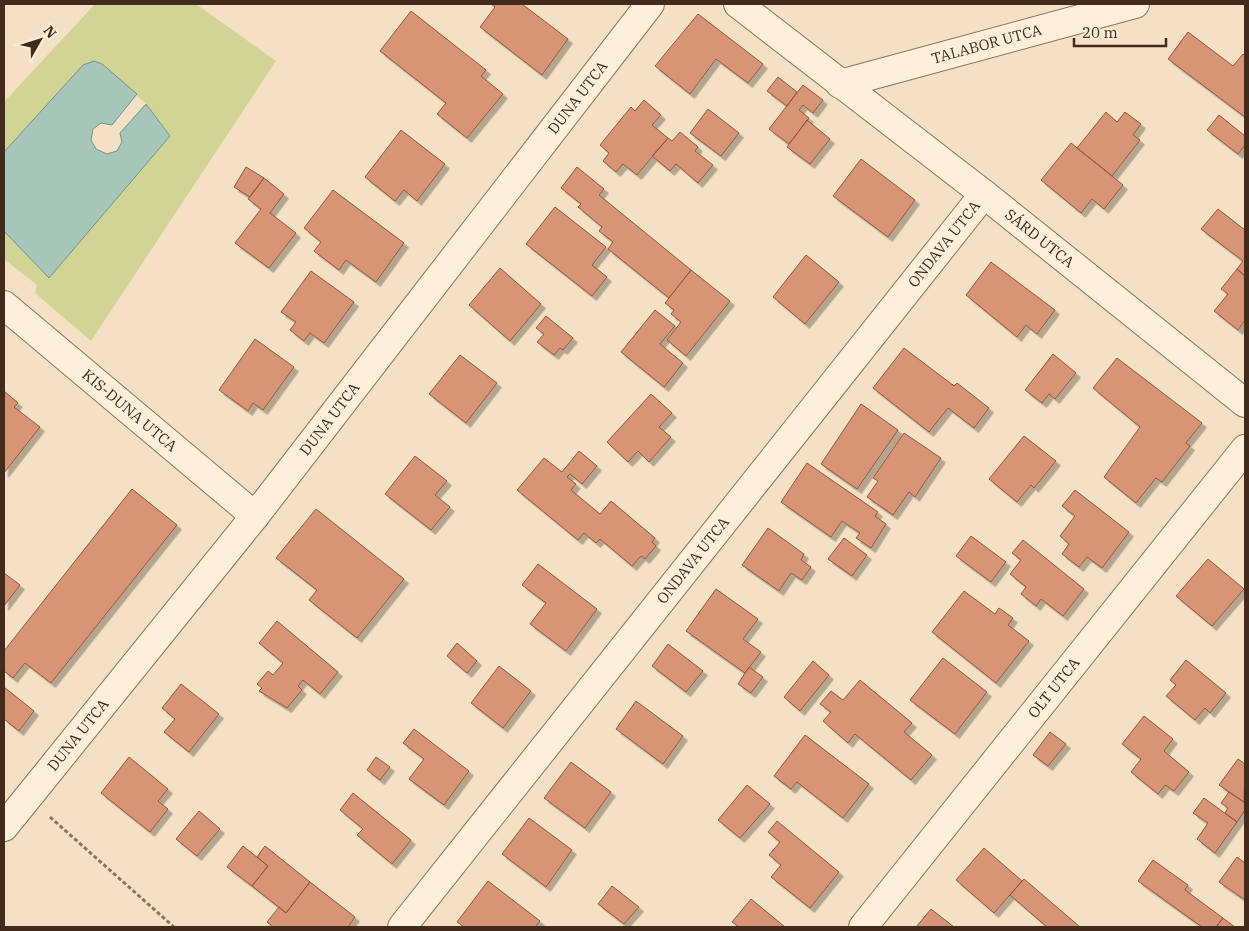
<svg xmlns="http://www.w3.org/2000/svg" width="1249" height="931" font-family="'IBM Plex Serif',serif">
<defs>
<filter id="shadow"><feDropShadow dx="4.5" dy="4.5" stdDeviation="0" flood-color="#0004"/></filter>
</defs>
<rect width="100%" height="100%" fill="#f4e1c4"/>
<path fill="#d2d496" d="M95,4H196L276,61L91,341L35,293L37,285L4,259V231L49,278L170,136L146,104L102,64L94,61L83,65L4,152V102Z"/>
<path fill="#a6c6ba" stroke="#6c9688" d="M94,61L102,64L137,94L112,125L101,123L93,129L91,140L96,149L107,154L117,151L122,142L120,133L146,104L170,136L49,278L4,231V152L83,65Z"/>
<path fill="#d79575" stroke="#94553a" filter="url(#shadow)" d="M491,4H522L568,39L542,75L480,27L495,7Z
M411,11L486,70L481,76L503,94L467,138L437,114L446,103L380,51Z
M698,14L763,64L748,83L716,59L690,94L655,66Z
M1188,32L1233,66L1243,54L1245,56V117L1168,59Z
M778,77L797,92L787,106L767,91Z
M803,85L823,100L813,113L803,105L799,110L809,118L789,144L769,129Z
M644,100L661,115L652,125L668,138L637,175L623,164L616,172L603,161L609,153L600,145L631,107L635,111Z
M708,109L739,133L721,156L690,133Z
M1106,112L1117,122L1125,112L1141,124L1133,135L1140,140L1112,176L1077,148Z
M1219,115L1245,136V145L1238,154L1207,130Z
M807,120L830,139L810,164L787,147Z
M401,130L445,164L417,201L404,190L395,201L365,177Z
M680,132L698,147L695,151L713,165L698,183L676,164L670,171L652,156L668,138L672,141Z
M1071,143L1123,185L1104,209L1092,199L1081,213L1041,180Z
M861,159L915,200L888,237L833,196Z
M246,167L264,178L250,197L234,187Z
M577,167L604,189L599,195L691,270L669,298L608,249L613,242L599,231L602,227L578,207L581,204L561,188Z
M264,178L284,194L270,213L296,233L269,268L235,243L261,209L248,199Z
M333,190L404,243L376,282L346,260L339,270L314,251L321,242L304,228Z
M555,207L606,247L592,265L607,277L592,296L526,244Z
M1218,209L1245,230V276L1237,269L1243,261L1201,229Z
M806,255L839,282L805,324L773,297Z
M991,262L1055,310L1037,334L1026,325L1017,337L966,295Z
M500,268L541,304L510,341L469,305Z
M1237,269L1245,276V320L1238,330L1214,311L1228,294L1221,289Z
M691,270L730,301L686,356L667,340L681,322L671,314L674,310L665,303Z
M311,271L354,302L324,343L310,333L304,341L290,330L296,322L281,312Z
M655,310L675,326L660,344L683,363L664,387L621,352Z
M546,316L573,338L563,350L560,348L554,355L537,342L544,334L536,328Z
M255,339L294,367L263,410L253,403L248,411L219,390Z
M904,348L954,386L957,383L989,408L974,428L948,408L929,432L873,388Z
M1053,354L1076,373L1055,399L1049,394L1042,403L1025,390Z
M460,355L497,383L466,423L429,394Z
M1117,358L1202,423L1186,443L1190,446L1162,482L1156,478L1136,503L1104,477L1140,427L1093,388Z
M4,391L18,403L14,407L40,427L4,473Z
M651,394L672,413L659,427L671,437L649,462L638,451L628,462L607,442Z
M861,404L898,430L857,489L821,464Z
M904,433L941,458L915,497L909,492L893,515L867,497L878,481L873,478Z
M1024,436L1056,461L1034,488L1031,485L1017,502L989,479Z
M579,451L597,466L582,484L570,474L567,477L576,484L571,490L600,514L611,501L655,538L652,542L656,546L645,559L641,556L632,566L600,539L596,543L584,533L578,540L517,490L544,458L562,472Z
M415,456L447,481L435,495L450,507L431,530L385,494Z
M807,463L878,512L875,516L886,524L871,548L856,538L860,533L842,521L831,537L781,502Z
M132,489L177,525L51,683L25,663L13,678L4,671V651Z
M1075,490L1129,532L1102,568L1087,557L1079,567L1062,554L1069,544L1060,536L1075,516L1062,506Z
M316,509L404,579L357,638L309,600L317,590L276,558Z
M768,528L804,554L801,560L811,567L802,580L791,573L779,591L742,565Z
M971,536L1006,562L991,582L956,556Z
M844,538L867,555L852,576L828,559Z
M1023,540L1084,589L1063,616L1041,599L1036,606L1021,594L1026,587L1010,574L1021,560L1012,553Z
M1208,559L1244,589L1212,626L1176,596Z
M538,564L597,609L566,651L530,624L546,603L522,585Z
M4,573L20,585L4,606Z
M716,589L758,619L743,639L761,652L745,673L686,631Z
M964,591L995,614L999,608L1013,618L1008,625L1029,641L996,683L932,632Z
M277,621L338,672L320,694L303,680L298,686L302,690L287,708L259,691L262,688L257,684L268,671L273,675L283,663L259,643Z
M457,643L477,661L467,673L447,656Z
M668,644L703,671L686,692L652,666Z
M943,658L987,692L955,734L910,700Z
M1186,660L1226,693L1210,713L1205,708L1195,720L1166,696L1176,685L1170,680Z
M813,661L829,675L800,711L784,697Z
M499,666L531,691L503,728L471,703Z
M749,667L763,677L751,693L738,684Z
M860,680L912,723L904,732L932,755L911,780L855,734L848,743L823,721L831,712L820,704L831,691L843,700Z
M181,684L219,714L189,752L164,732L175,719L162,708Z
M4,687L34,711L19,731L4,719Z
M636,701L683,736L663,764L616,729Z
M1144,716L1173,739L1164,751L1189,772L1174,791L1165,785L1158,794L1131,772L1141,759L1122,744Z
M414,729L469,771L444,805L409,779L424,759L403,743Z
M1050,732L1066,744L1048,766L1033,755Z
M805,735L869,784L843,818L797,782L791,789L774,776Z
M129,757L168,789L158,801L168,809L150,832L101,793Z
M376,757L390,767L380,780L367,770Z
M1238,759L1245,764L1244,802L1219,785Z
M571,762L611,792L585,828L544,798Z
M747,785L770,804L740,838L718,820Z
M1229,792L1245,803V810L1237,822L1225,813L1228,808L1221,803Z
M353,793L411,840L392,864L357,835L363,829L340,810Z
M1204,798L1237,822L1215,853L1197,839L1208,823L1193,813Z
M199,811L220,829L197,856L176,839Z
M529,818L572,850L546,887L502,854Z
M777,821L839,872L810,908L771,877L781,865L769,855L780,842L768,832Z
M243,846L268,866L252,886L227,867Z
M265,846L310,882L286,913L252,886L268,866L257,857Z
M984,848L1022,881L994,913L956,880Z
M1237,857L1245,863V900L1219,882Z
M1153,860L1188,885L1185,890L1223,918L1216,927H1202L1138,881Z
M1024,879L1080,927H1047L1010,895Z
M488,881L540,921L535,927H464L457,922Z
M310,882L355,917L348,927H273L267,922L279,907L286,913Z
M612,886L639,907L624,924L598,904Z
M751,899L785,927H739L732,922Z
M931,909L954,927H916Z
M1223,918L1235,927H1216Z"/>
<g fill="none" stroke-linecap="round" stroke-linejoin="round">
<defs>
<g id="street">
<path id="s1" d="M738,4L984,194L1245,403"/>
<path id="s2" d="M840,84L1135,4"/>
<path id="s3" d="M4,305L255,516"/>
<path id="s4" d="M4,827L255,516L650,4"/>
<path id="s5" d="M402,927L984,194"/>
<path id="s6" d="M863,927L1245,449"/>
</g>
</defs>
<use href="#street" stroke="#917157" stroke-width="30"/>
<path stroke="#917157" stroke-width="3" stroke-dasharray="4 2.5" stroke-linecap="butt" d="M50,817L174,927"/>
<use href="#street" stroke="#fdefd9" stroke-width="28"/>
</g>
<g text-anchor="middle" stroke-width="4" stroke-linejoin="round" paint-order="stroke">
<g font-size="15" fill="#402b1d" stroke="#faecd5">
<text dy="5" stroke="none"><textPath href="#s2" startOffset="152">TALABOR UTCA</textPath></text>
<text dy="5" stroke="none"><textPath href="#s4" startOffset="928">DUNA UTCA</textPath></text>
<text dy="5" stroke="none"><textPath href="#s1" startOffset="382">SÁRD UTCA</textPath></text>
<text dy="5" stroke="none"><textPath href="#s5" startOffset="872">ONDAVA UTCA</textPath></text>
<text dy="5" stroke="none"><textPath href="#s3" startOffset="164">KIS-DUNA UTCA</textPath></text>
<text dy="5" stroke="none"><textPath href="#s4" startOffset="522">DUNA UTCA</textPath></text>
<text dy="5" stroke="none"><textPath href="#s5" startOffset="468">ONDAVA UTCA</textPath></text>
<text dy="5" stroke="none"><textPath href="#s6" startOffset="306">OLT UTCA</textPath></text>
<text dy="5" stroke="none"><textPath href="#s4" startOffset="118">DUNA UTCA</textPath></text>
</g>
</g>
<rect width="1249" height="931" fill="none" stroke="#402b1d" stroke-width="10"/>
<g transform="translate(40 40) rotate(51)" stroke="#faecd5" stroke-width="4" paint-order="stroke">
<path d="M0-4L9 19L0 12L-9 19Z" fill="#402b1d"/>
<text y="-8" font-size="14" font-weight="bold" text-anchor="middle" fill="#402b1d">N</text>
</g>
<path d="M1074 38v8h92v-8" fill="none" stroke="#402b1d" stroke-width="2.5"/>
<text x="1082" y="38" font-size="15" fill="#402b1d" stroke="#faecd5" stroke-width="4" paint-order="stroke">20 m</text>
</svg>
